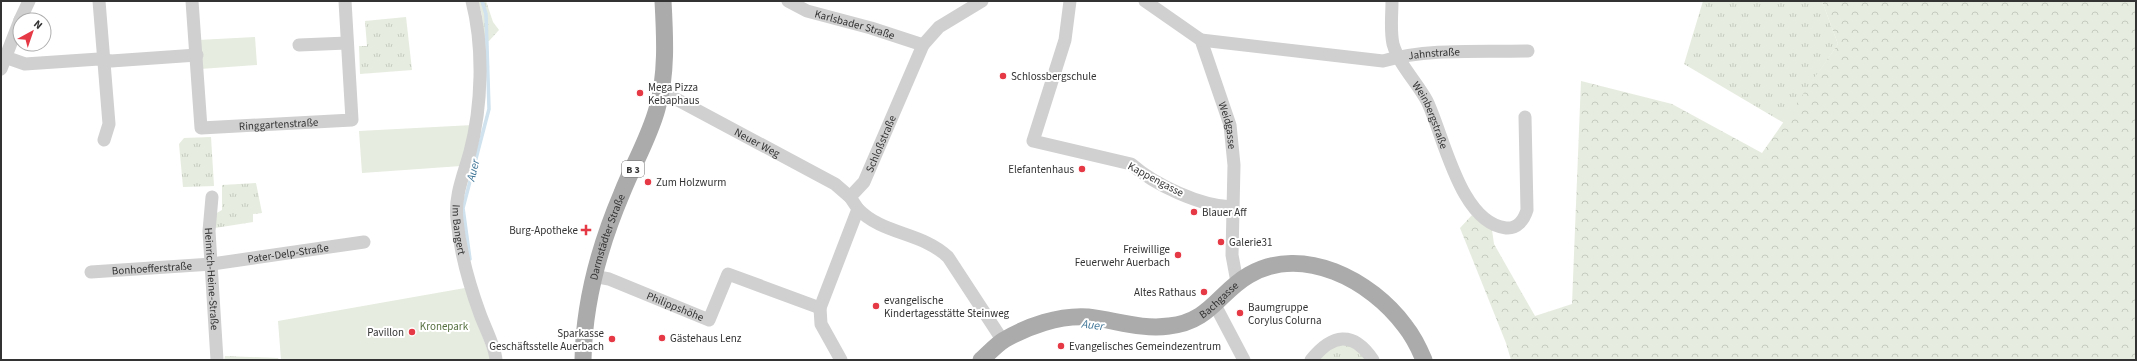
<svg xmlns="http://www.w3.org/2000/svg" width="2137" height="361" font-family="'Source Sans 3',sans-serif">
<defs>
<pattern id="grass-tufts" width="24" height="20" patternUnits="userSpaceOnUse"><rect width="24" height="20" fill="#e6ecdf"/><path d="M3 7l-1-3M5 7V3M7 7l1-3M15 17l-1-3M17 17v-4M19 17l1-3" fill="none" stroke="#c6cbc0"/></pattern>
<pattern id="forest-crowns" width="20" height="18" patternUnits="userSpaceOnUse"><rect width="20" height="18" fill="#e6ecdf"/><path d="M2 6a3 3 0 1 1 6 0M12 15a3 3 0 1 1 6 0" fill="none" stroke="#c6cbc0"/></pattern>
</defs>
<rect width="100%" height="100%" fill="#fff"/>
<path fill="url(#grass-tufts)" d="M478,1H486L493,22L499,30L489,41L484,40L482,15Z
M1703,1H1822L1838,44L1784,123L1684,64Z
M406,17L412,70L360,74L359,46H367L365,21Z
M211,137L214,186L183,187L179,144L184,138Z
M256,183L262,213L253,214V222L215,228V214L222,210V185Z
M1343,343L1358,348L1368,360H1317L1328,347Z
M225,356L278,358L279,360H224Z"/>
<path fill="url(#forest-crowns)" d="M1822,1H2136V360H1511L1506,343L1460,228L1472,215L1492,230L1494,244L1535,316L1572,304L1581,81L1672,104L1762,153L1838,44Z"/>
<path fill="#e6ecdf" d="M255,37L257,65L200,69L198,40Z
M473,125L461,166L362,173L359,131Z
M465,288L491,360H281L278,321Z"/>
<g fill="none" stroke-linecap="round" stroke-linejoin="round">
<path stroke="#cfe2ee" stroke-width="3.5" d="M470,259L463,208L489,109L486,14L482,1"/>
<g stroke="#d0d0d0" stroke-width="13">
<path d="M99,1L109,124L104,140"/>
<path id="s1" d="M192,1L201,128L352,120L345,1"/>
<path id="s2" d="M472,1C484,48 482,106 470,152C464,174 454,196 457,220C460,252 469,284 480,314C485,328 495,346 496,360"/>
<path id="s3" d="M788,1L807,11L871,28L923,45"/>
<path d="M1070,1L1065,40L1033,141L1131,164C1155,185 1200,206 1232,207"/>
<path id="s4" d="M1145,1L1201,40L1230,125L1234,165L1232,255L1237,282"/>
<path id="s5" d="M1392,1C1392,15 1390,30 1393,44C1399,65 1417,82 1427,101C1444,136 1460,223 1506,228C1517,229 1524,220 1527,210L1525,117"/>
<path d="M20,20L29,1"/>
<path id="s6" d="M1201,40L1383,61C1429,48 1480,52 1528,51"/>
<path d="M299,45L347,43"/>
<path d="M5,57L25,64L99,59L111,61L197,55"/>
<path d="M1,69L20,20"/>
<path id="s7" d="M660,94L676,99L835,184L850,197"/>
<path id="s8" d="M212,197L209,231L217,360"/>
<path d="M858,209C883,235 922,232 948,257L1003,341"/>
<path id="s9" d="M91,272L212,264L364,242"/>
<path id="s10" d="M593,276L609,279L709,320L728,274L820,308"/>
<path d="M1215,305L1244,360"/>
<path id="s11" d="M841,360L821,324L820,308L858,209L850,197L864,182L923,45L939,27L982,1"/>
<path d="M1311,360C1332,334 1353,330 1373,360"/>
</g>
<g stroke="#ababab" stroke-width="17">
<path id="s12" d="M583,360C584,301 599,247 622,193C633,165 649,138 657,109C667,75 665,37 663,1"/>
<path id="s13" d="M981,360C988,354 996,345 1004,340C1028,326 1059,315 1088,317C1115,320 1142,330 1169,326C1210,322 1219,292 1249,275C1303,244 1371,280 1405,326C1413,336 1419,348 1424,360"/>
</g>
</g>
<g fill="#e63946" stroke="#fff" stroke-width="1.5">
<circle cx="1003" cy="76" r="4"/>
<circle cx="640" cy="93" r="4"/>
<circle cx="1082" cy="169" r="4"/>
<circle cx="648" cy="182" r="4"/>
<circle cx="1194" cy="212" r="4"/>
<path d="M584 224h4v4h4v4h-4v4h-4v-4h-4v-4h4z"/>
<circle cx="1221" cy="242" r="4"/>
<circle cx="1178" cy="255" r="4"/>
<circle cx="1204" cy="292" r="4"/>
<circle cx="876" cy="306" r="4"/>
<circle cx="1240" cy="313" r="4"/>
<circle cx="412" cy="332" r="4"/>
<circle cx="662" cy="338" r="4"/>
<circle cx="612" cy="339" r="4"/>
<circle cx="1061" cy="346" r="4"/>
</g>
<g text-anchor="middle" stroke-width="4" stroke-linejoin="round" paint-order="stroke">
<rect fill="#fff" stroke="#707070" stroke-width="1" x="622" y="161" width="22" height="16" rx="3"/>
<g font-size="10" font-weight="bold" fill="#333">
<text x="633" y="173">B 3</text>
</g>
<g font-size="11" fill="#333" stroke="#fff">
<text dy="4" stroke="none"><textPath href="#s3" startOffset="71">Karlsbader Straße</textPath></text>
<text dy="4" stroke="none"><textPath href="#s6" startOffset="235">Jahnstraße</textPath></text>
<text dy="4" stroke="none"><textPath href="#s5" startOffset="124">Weinbergstraße</textPath></text>
<text dy="4" stroke="none"><textPath href="#s1" startOffset="205">Ringgartenstraße</textPath></text>
<text dy="4" stroke="none"><textPath href="#s4" startOffset="158">Weidgasse</textPath></text>
<text dy="4" stroke="none"><textPath href="#s7" startOffset="109">Neuer Weg</textPath></text>
<text dy="4" stroke="none"><textPath href="#s11" startOffset="240">Schloßstraße</textPath></text>
<text transform="translate(1156 179) rotate(28)" y="4">Kappengasse</text>
<text dy="4" stroke="none"><textPath href="#s2" startOffset="232">Im Bangert</textPath></text>
<text dy="4" stroke="none"><textPath href="#s12" startOffset="126">Darmstädter Straße</textPath></text>
<text dy="4" stroke="none"><textPath href="#s9" startOffset="198">Pater-Delp-Straße</textPath></text>
<text dy="4" stroke="none"><textPath href="#s9" startOffset="61">Bonhoefferstraße</textPath></text>
<text dy="4" stroke="none"><textPath href="#s8" startOffset="82">Heinrich-Heine-Straße</textPath></text>
<text dy="4" stroke="none"><textPath href="#s13" startOffset="258">Bachgasse</textPath></text>
<text dy="4" stroke="none"><textPath href="#s10" startOffset="88">Philippshöhe</textPath></text>
</g>
<g font-size="11" fill="#333" stroke="#fff" text-anchor="start">
<text x="1011" y="80">Schlossbergschule</text>
<text x="648" y="91">Mega Pizza<tspan x="648" dy="13">Kebaphaus</tspan></text>
<text x="1074" y="173" text-anchor="end">Elefantenhaus</text>
<text x="656" y="186">Zum Holzwurm</text>
<text x="1202" y="216">Blauer Aff</text>
<text x="578" y="234" text-anchor="end">Burg-Apotheke</text>
<text x="1229" y="246">Galerie31</text>
<text x="1170" y="253" text-anchor="end">Freiwillige<tspan x="1170" dy="13">Feuerwehr Auerbach</tspan></text>
<text x="1196" y="296" text-anchor="end">Altes Rathaus</text>
<text x="884" y="304">evangelische<tspan x="884" dy="13">Kindertagesstätte Steinweg</tspan></text>
<text x="1248" y="311">Baumgruppe<tspan x="1248" dy="13">Corylus Colurna</tspan></text>
<text x="404" y="336" text-anchor="end">Pavillon</text>
<text x="604" y="337" text-anchor="end">Sparkasse<tspan x="604" dy="13">Geschäftsstelle Auerbach</tspan></text>
<text x="670" y="342">Gästehaus Lenz</text>
<text x="1069" y="350">Evangelisches Gemeindezentrum</text>
</g>
<g font-size="11" fill="#56703f" stroke="#fff">
<text x="444" y="330">Kronepark</text>
</g>
<g font-size="12" font-style="italic" fill="#3f7597" stroke="#fff">
<text transform="translate(473 170) rotate(-76)" y="4">Auer</text>
<text transform="translate(1093 325) rotate(7)" y="4">Auer</text>
</g>
</g>
<rect width="2137" height="361" fill="none" stroke="#333333" stroke-width="4"/>
<g transform="translate(32 32) rotate(40)"><circle r="19" fill="#ffffff" stroke="#adadad"/>
<path d="M0-3L7 15L0 10L-7 15Z" fill="#e63946"/>
<text y="-6" font-size="11" font-weight="bold" text-anchor="middle" fill="#333333">N</text>
</g>
</svg>
